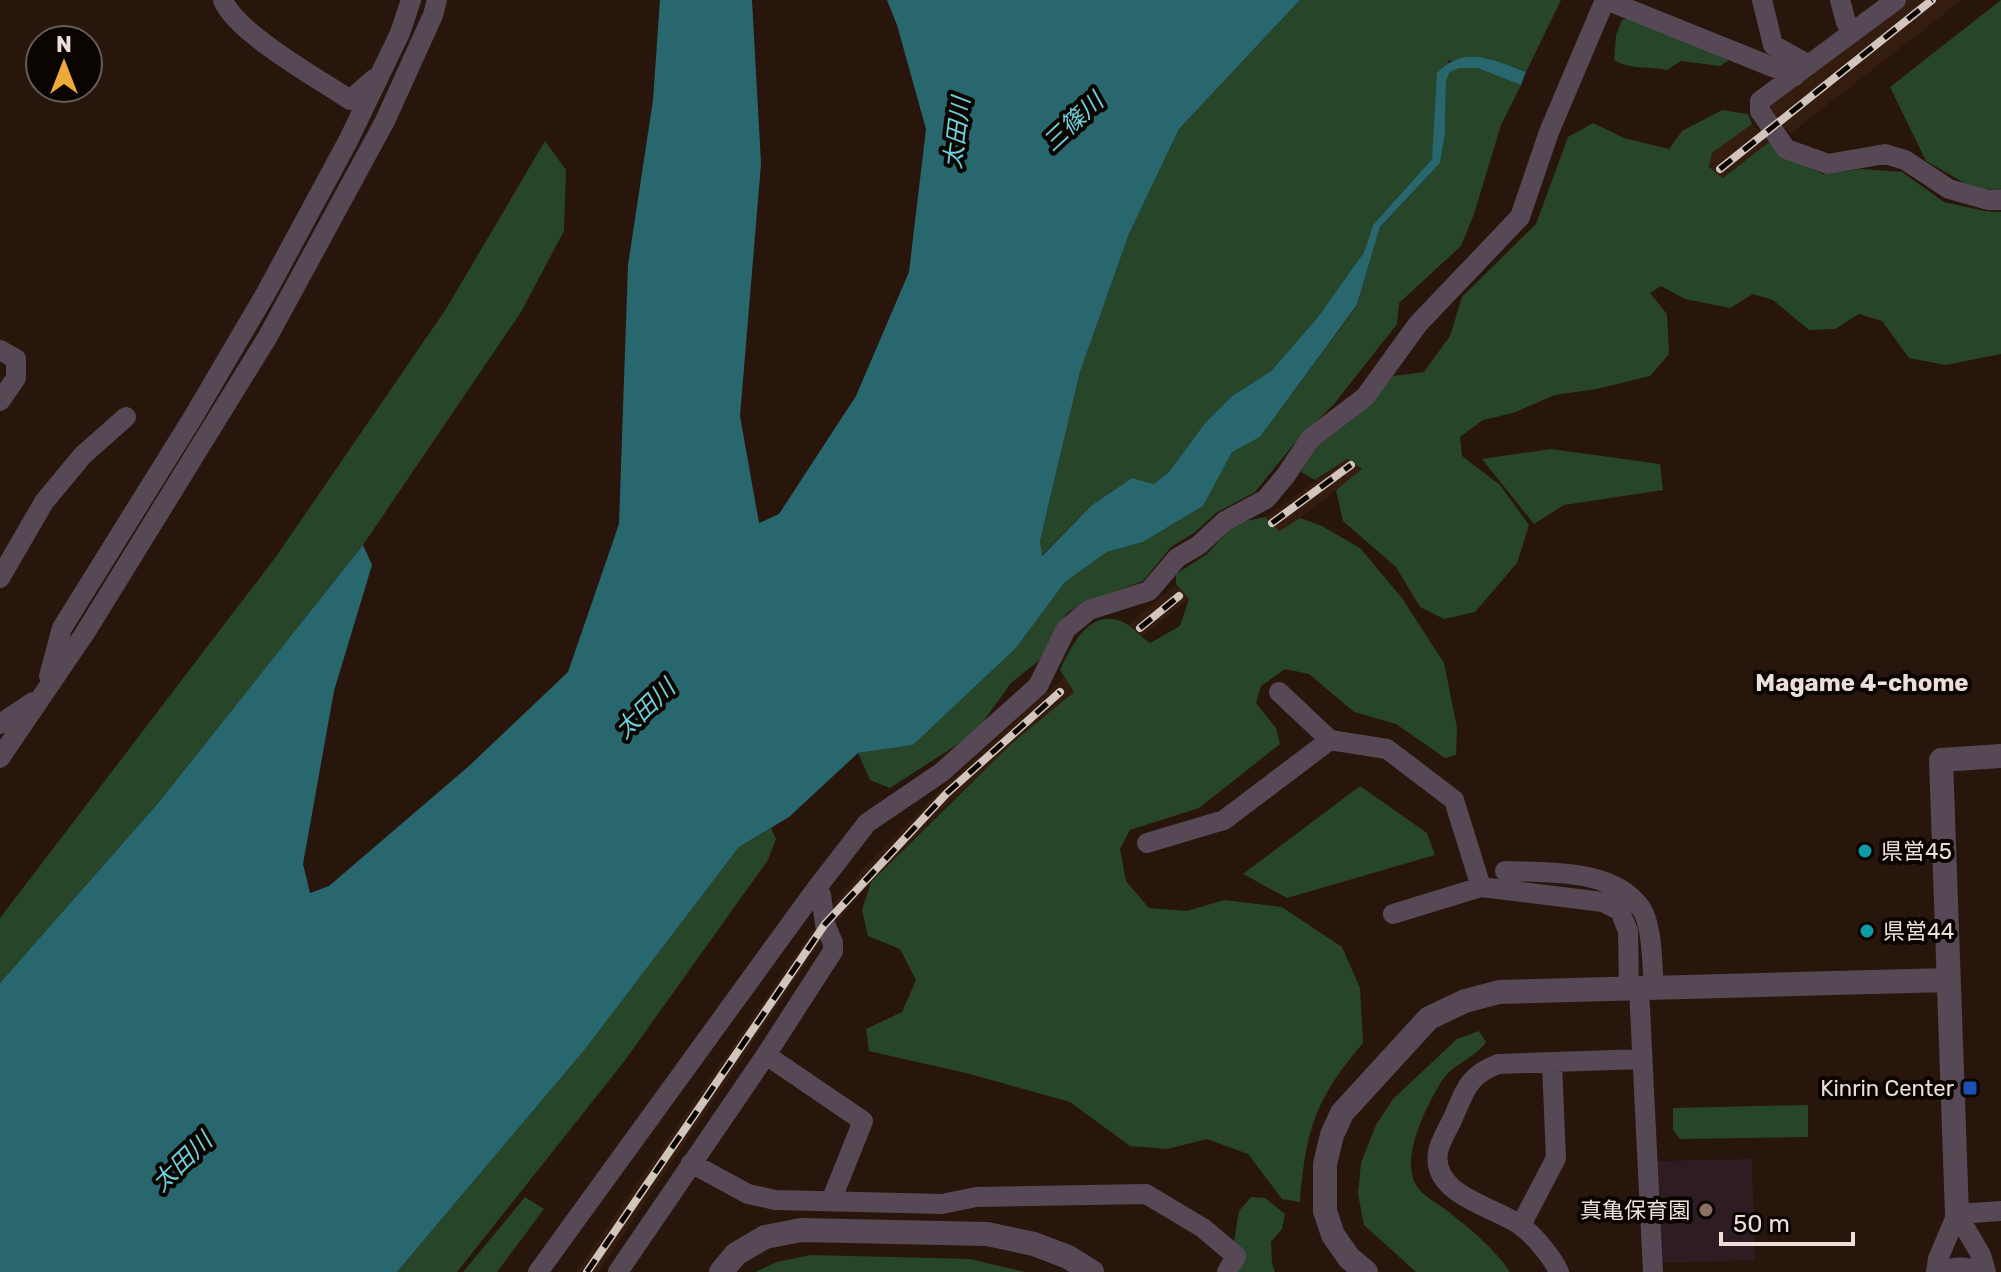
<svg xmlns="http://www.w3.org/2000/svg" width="2001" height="1272" font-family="Rubik,'Noto Sans JP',sans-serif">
<rect width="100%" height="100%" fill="#28160c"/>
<path fill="#341c0e" d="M1907,0H1962L1790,134L1766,105Z
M1752,124L1769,142L1723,178L1709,167L1712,153Z
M1347,459L1362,470L1300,518L1279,531L1265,517Z
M1176,584L1189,599L1141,637L1128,625Z
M1064,677L1074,692L1011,745L949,803L871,882L824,937L598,1272H576L817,924L860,872L941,789Z"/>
<path fill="#2e1c22" d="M1752,1159L1755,1260L1660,1263L1657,1161Z"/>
<path fill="#274528" d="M1300,0H1561L1526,72L1487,58L1448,61L1432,159L1373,225L1364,252L1318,317L1271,371L1232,396L1205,423L1169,472L1154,484L1132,478L1092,505L1041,556L1040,541L1080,372L1129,234L1179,129Z
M2001,0V190L1975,189L1926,161L1890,87Z
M1633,16L1725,53L1728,61L1720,66L1681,61L1667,70C1648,66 1631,70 1614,60L1616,35L1622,20Z
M1460,68H1477L1521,85L1501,125L1474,214L1461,246L1399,303L1397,324L1334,404L1294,444L1255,492L1216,513L1194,533L1171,547L1143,581L1081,604L1066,614L1042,658L1011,683L975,733L890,788L870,780L858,753L913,745L1016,648L1065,582L1107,552L1143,542L1203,506L1232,451L1260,437L1357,306L1380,227L1440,163L1445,134L1446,81L1450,72Z
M1722,110L1748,114L1752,124L1712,153L1709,167L1723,178L1769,142L1783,156L1823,174L1861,169L1902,172L1944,202L1985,211L2001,212V354L1946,365L1909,358L1882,321L1859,314L1835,329L1809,330L1773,300L1753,294L1730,308L1685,299L1661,286L1650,293L1667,314L1669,354L1650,376L1597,389L1555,395L1513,413L1483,420L1460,437L1462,456L1500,485L1529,525L1517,563L1475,612L1444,619L1420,607L1396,567L1343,521L1336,490L1362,469L1347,459L1315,480L1301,472L1315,444L1370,402L1393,376L1424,372L1450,336L1462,297L1536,224L1568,137L1593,123L1624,138L1669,149L1682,131Z
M545,141L566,170L564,231L521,312L363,545L159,802L0,983V918L275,558L446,309Z
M1551,449L1660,464L1663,490L1564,505L1534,524L1482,459Z
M1265,517L1279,531L1300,518L1322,526L1360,548L1402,598L1444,663L1457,728L1456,755L1445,758L1396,724L1354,712L1309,674L1285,669L1261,686L1256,703L1276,728L1280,744L1199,808L1130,830L1120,849L1126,881L1149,908L1187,911L1224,900L1282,907L1342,947L1360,988L1363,1043C1315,1099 1306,1130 1300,1202L1282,1199L1248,1154L1207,1139L1167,1149L1130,1146L1070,1102L970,1074L869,1051L866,1029L902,1012L916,980L900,949L868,936L862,910L871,882L1011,744L1074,692L1060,670C1072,644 1091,606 1125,623C1134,628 1141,637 1150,643L1180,626L1189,599L1176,584V574L1207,554L1236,523Z
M1360,786L1427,833L1435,855L1287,898L1243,874Z
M771,828L776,839L768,860L623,1063L457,1272H397L586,1048L739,847Z
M1479,1031L1486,1042C1475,1059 1454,1062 1441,1082C1426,1107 1400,1158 1416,1185C1422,1196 1439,1204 1449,1212C1471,1230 1494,1248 1510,1272H1416L1364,1225L1358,1194L1361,1163L1376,1125L1393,1099L1457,1039Z
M1808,1105V1137L1680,1139L1673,1130V1108Z
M525,1197L544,1209L497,1272H463Z
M1251,1197L1265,1198L1285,1214L1282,1229L1271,1242L1272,1263L1275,1272H1238L1241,1254L1234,1241L1239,1211Z
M811,1255L970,1259L1025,1272H755L777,1262Z"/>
<path fill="#28676d" d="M660,0H752L761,164L740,416L759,523L779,514L856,396L909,272L926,129L897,25L887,0H1300L1179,129L1129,234L1080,372L1040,541L1042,556L1092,505L1132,478L1154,484L1169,472L1205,423L1232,396L1271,371L1318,317L1364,252L1373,225L1432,159L1437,73C1464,44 1494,60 1526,72L1521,85L1477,68H1460L1450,72L1446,81L1445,134L1440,163L1380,227L1357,305L1260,437L1232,452L1203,506L1143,542L1107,552L1065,582L1016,648L913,745L858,753L789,817L739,847L586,1048L397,1272H0V983L159,802L363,545L372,565L334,691L303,864L310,893L329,886L469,766L568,672L619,524L628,265L653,100Z"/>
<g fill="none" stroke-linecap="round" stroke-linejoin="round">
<path stroke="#574855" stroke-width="20" d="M223,0C236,33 319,79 350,100L374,79
M1606,0L1795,76
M1762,0L1773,45L1809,65
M1840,0L1846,22L1853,32
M1896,0L1760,101V111L1786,149L1828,164L1885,154L1905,160L1949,189L1988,200H2001
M0,350L16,359V378L0,401
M0,578L44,502L83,455L126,417
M49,676L62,628L192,419L266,293L348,141L400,33L411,0
M1279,692L1330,740
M0,724L33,702
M0,758L85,633L267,338L385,121L433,15L437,0
M1147,843L1224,820L1330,740L1387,749L1454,800L1481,887
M1505,871C1548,873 1613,868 1641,908C1653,926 1652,967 1654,989
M1393,914L1481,887L1603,902L1620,911L1628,931L1629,989
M1639,989L1653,1272
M766,1055L863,1121L831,1201
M691,1163L748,1194L775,1200L942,1204L976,1197L1146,1194L1203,1228L1236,1256L1227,1272
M1957,1214L1981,1255L1986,1272
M1957,1214L2001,1211
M1521,1225L1556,1158L1552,1064
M538,1272L816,889L867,823L942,772L1038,686L1066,629L1089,610L1149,591L1177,558L1199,545L1225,521L1266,499L1286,475L1310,439L1365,397L1418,324L1520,217L1549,132L1605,0
M618,1272L766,1055L833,951V943L825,924L821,895L816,889
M1559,1272C1552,1257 1534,1235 1520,1225C1493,1206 1431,1195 1438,1152C1440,1141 1448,1129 1453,1118C1465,1091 1467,1076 1498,1064L1642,1059
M1936,1272L1938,1259L1957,1214
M1942,1272C1953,1265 1969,1267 1980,1272"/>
<path stroke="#574855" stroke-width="24" d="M1957,1214L1941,760L2001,756
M721,1272L736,1254L765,1237L801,1230L987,1234L1034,1244L1068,1257L1092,1272
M1366,1272L1349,1258L1333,1235L1325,1211V1164L1332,1135L1342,1113L1429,1018L1465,1001L1499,992L1947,980"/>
<defs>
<path id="rail" d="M1720,169L1932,0
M1272,523L1351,465
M1140,628L1179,596
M587,1272L825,924L947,793L1060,692"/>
</defs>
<use href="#rail" stroke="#d2c5bd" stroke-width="8"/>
<use href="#rail" stroke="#0b0502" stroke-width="5" stroke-dasharray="15" stroke-linecap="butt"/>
</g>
<g fill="#0f9aa8" stroke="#0b0502" stroke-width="3">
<circle cx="1865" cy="851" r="8"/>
<circle cx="1867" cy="931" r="8"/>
</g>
<rect fill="#1a4fb4" stroke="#0b0502" stroke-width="3" x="1962" y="1080" width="16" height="16" rx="4"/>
<circle fill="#8d6e63" stroke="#0b0502" stroke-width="3" cx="1706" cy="1210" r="8"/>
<g text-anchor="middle" stroke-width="8" stroke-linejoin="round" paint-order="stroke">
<g font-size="22" fill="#ecdfd8" stroke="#0b0502" text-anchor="start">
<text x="1881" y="859">県営45</text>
<text x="1883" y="939">県営44</text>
<text x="1954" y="1096" text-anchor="end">Kinrin Center</text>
<text x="1690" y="1218" text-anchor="end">真亀保育園</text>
</g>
<g font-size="24" font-style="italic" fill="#6dd0db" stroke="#0b0502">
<text transform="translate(1073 122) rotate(-43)" y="8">三篠川</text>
<text transform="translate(957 133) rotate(-83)" y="8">太田川</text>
<text transform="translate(645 709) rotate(-44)" y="8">太田川</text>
<text transform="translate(182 1162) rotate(-44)" y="8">太田川</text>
</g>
<g font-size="24" font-weight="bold" fill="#ecdfd8" stroke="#0b0502">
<text x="1862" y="691">Magame 4-chome</text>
</g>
</g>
<g transform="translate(64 64)"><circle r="38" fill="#0b0502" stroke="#655c58" stroke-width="2"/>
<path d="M0-6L14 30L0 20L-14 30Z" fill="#ebaa39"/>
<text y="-12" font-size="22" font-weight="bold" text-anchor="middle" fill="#ecdfd8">N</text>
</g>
<path d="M1721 1232v12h132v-12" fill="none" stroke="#ecdfd8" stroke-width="4"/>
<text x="1733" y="1232" font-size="24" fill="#ecdfd8" stroke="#0b0502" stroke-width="6" paint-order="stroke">50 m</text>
</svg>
